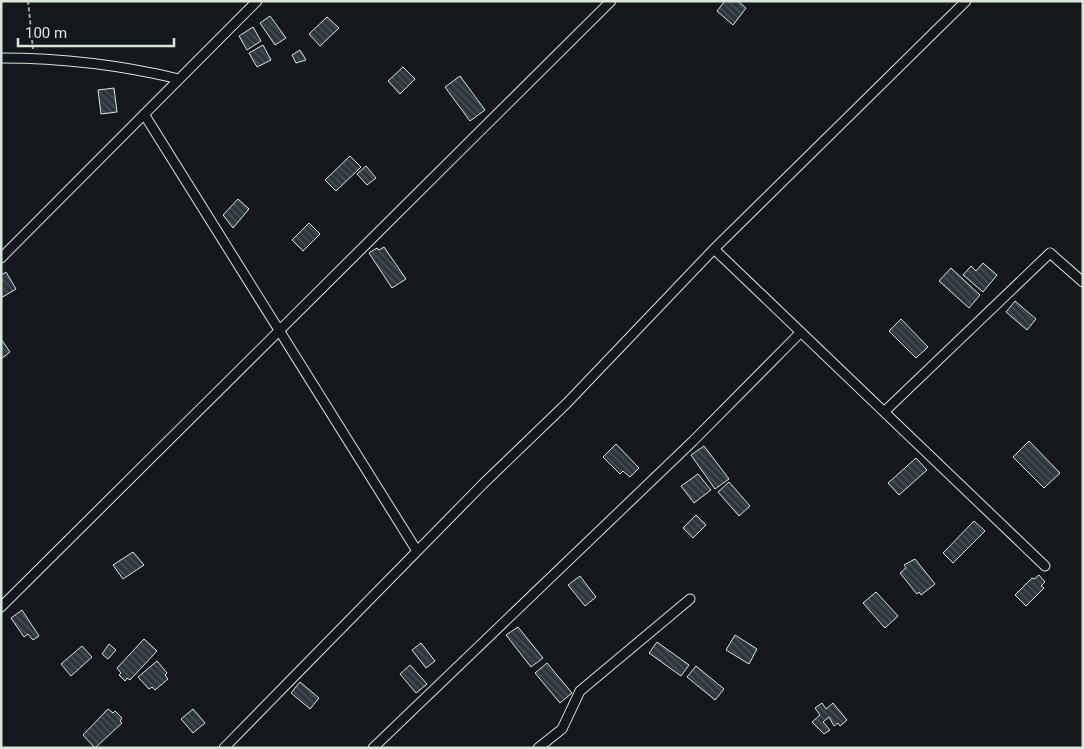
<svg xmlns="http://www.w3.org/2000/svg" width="1084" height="749" font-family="Roboto,sans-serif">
<defs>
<pattern id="building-back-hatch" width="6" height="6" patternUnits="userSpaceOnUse" patternTransform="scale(1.25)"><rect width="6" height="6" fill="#2c363c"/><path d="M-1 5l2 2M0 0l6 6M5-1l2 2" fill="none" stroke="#4a5358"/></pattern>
</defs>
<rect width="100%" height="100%" fill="#14181c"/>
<path fill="url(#building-back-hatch)" stroke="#d8e6dc" d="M725,1H738L746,8L733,25L717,11Z
M270,16L286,38L275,45L260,23Z
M327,17L339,28L320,46L309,34Z
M253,27L261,41L247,50L239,36Z
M263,45L271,60L257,67L249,53Z
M300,50L306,60L296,63L292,55Z
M403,67L415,79L400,94L388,81Z
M460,76L485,110L470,121L445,87Z
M114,88L117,112L101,114L98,90Z
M350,156L361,167L336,191L325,180Z
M366,166L376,178L367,185L357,174Z
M238,199L249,209L233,228L223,215Z
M309,223L320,234L303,251L292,240Z
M384,247L406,279L392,288L369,253L377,248L379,250Z
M983,263L997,275L983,292L963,275L971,266L976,271Z
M951,268L980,295L969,308L939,281Z
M6,272L16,289L1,298V275Z
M1015,301L1036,319L1027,330L1006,312Z
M901,319L928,347L916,358L889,331Z
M1,339L10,352L1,359Z
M1029,441L1060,473L1044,488L1013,457Z
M616,444L639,468L630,477L623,471L620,474L603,457Z
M704,446L729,479L715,489L691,455Z
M916,458L927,470L899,495L888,483Z
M698,474L711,490L694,503L681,486Z
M729,482L750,506L739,516L718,492Z
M696,515L706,525L693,538L683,528Z
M974,521L985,531L953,563L943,553Z
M133,552L144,565L123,579L113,565Z
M915,559L935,584L921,595L919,592L917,594L900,573L906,568L904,565Z
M1039,575L1045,582L1041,586L1044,588L1026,606L1015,595L1032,578L1034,579Z
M580,576L596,597L585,606L568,585Z
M876,592L898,616L885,628L863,603Z
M22,610L39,636L33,640L28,634L24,637L11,618Z
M518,627L543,658L531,667L506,635Z
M735,635L757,649L749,664L726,650Z
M144,639L157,651L130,680L127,678L125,681L119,675L121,673L117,668Z
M657,642L689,665L681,676L649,653Z
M421,643L435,661L426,668L412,650Z
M109,644L116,650L108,659L102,654Z
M82,646L92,657L71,676L61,664Z
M157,661L167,673L165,675L168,679L155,690L152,687L149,689L138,677Z
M547,663L572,693L560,703L535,673Z
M410,665L427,684L416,693L400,674Z
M696,666L724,689L715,700L687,677Z
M300,682L319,698L310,709L291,693Z
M822,703L826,709L833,703L847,720L840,726L838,723L834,726L829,717L823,722L830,730L824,734L812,722L820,715L815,708Z
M108,709L113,713L115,711L122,718L120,721L122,723L95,748L83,735Z
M193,709L205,723L193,733L181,719Z"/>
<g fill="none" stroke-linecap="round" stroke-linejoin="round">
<defs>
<path id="minor" d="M1,58C61,58 121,65 179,79
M144,114L417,551
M714,249L1045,566
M1,258L257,1
M884,412L1050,253L1083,282
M1,607L611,1
M224,748L483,484L567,403L714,249L966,1
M373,748L693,441L801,332
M538,748L562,729L580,691L690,599"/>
</defs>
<use href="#minor" stroke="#d8e6dc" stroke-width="11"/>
<path stroke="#9da8a2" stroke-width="2" stroke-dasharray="4 2.5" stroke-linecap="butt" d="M28,1L33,49"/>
<use href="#minor" stroke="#14181c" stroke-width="9"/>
</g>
<rect width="1084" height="749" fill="none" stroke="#d8e6dc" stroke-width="5"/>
<path d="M18 38v8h156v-8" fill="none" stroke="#d8e6dc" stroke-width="2.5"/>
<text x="25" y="38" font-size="15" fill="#d8e6dc" stroke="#14181c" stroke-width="4" paint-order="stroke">100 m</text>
</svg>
